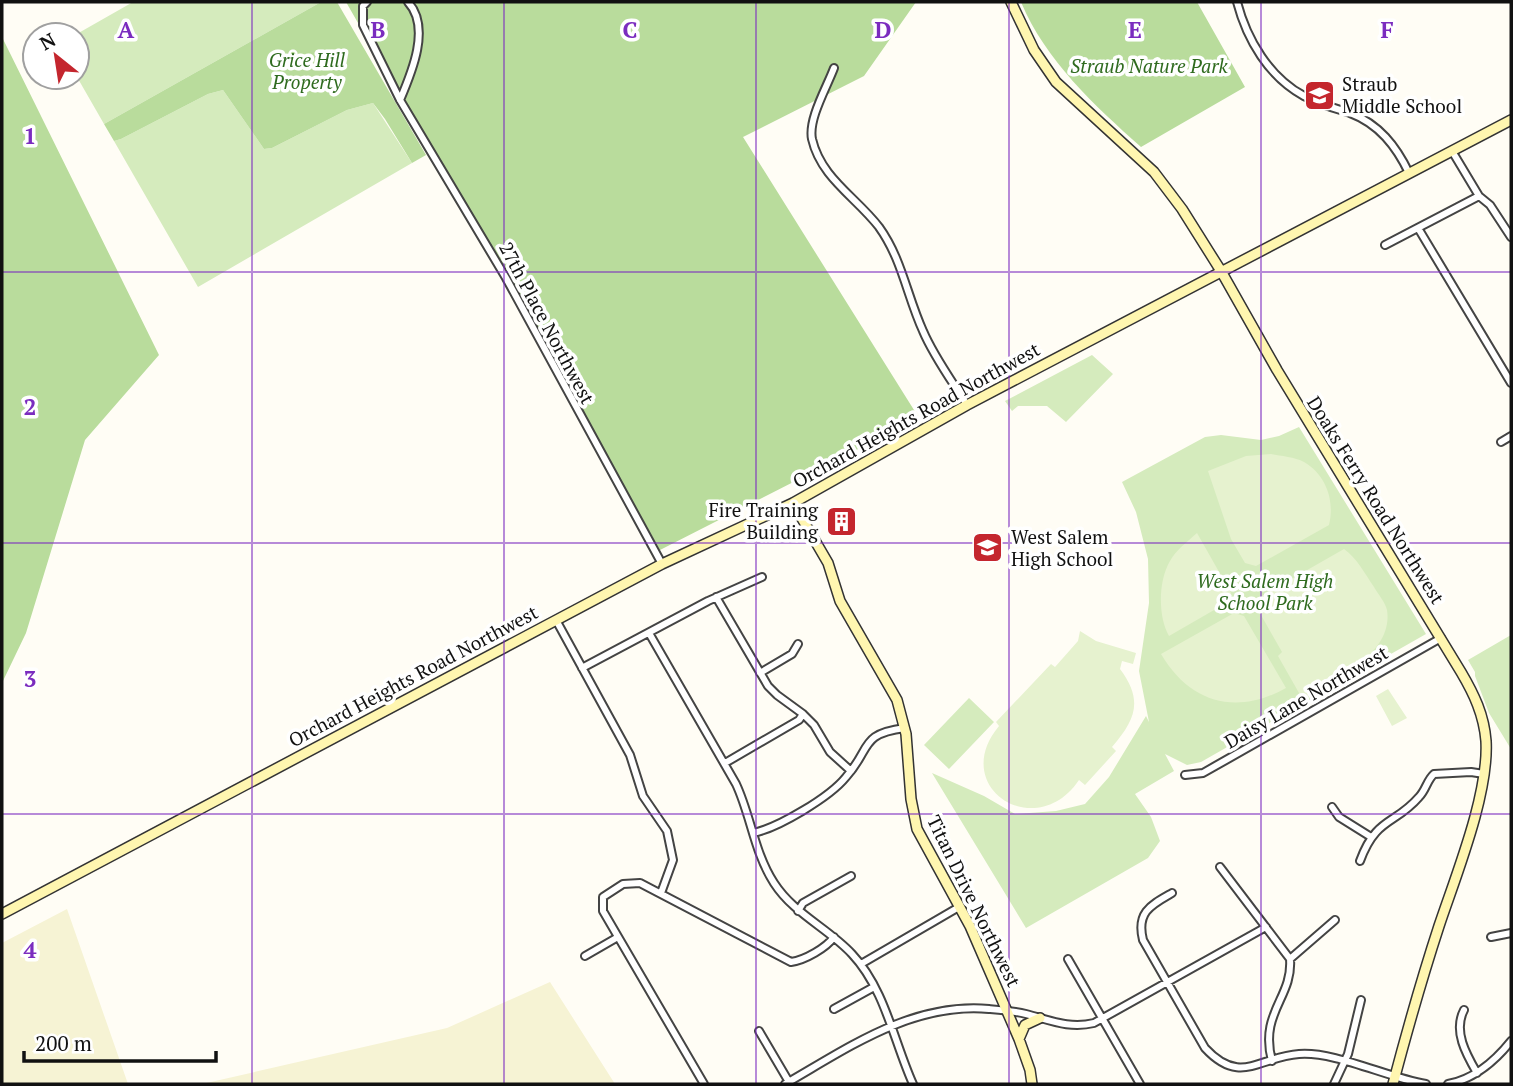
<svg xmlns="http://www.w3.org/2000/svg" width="1513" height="1086" font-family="'PT Serif',serif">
<rect width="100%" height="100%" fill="#fffdf5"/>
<path fill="#f6f3d4" d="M67,909L128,1084H2V943Z
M550,982L615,1084H202L447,1028Z"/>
<path fill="#d5ebbd" d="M133,2H321L104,124L77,77V35H75Z
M223,90L264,149L272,148L347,110L373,103L412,163L198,287L114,141L121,139L208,94Z
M1092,355L1113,374L1066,422L1047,406H1018L1012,411L1005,401Z
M1299,427L1426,634L1201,762L1187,765L1165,754L1174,771L1135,794L1151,817L1160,841L1148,858L1026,928L932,773L984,796L1015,814L1056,811L1085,804L1109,777L1146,716L1149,722L1139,671L1149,603L1148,559L1136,512L1122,482L1205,437L1221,435L1261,440L1279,436Z
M1511,635V749L1489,713L1475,676V672L1468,660Z
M969,698L994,722L949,769L924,745Z"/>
<path fill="#b9dc9c" d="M321,2H337L426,155L412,163L385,119L373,103L347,110L272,148L264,149L223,90L208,94L121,139L114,141L104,124Z
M346,2H916L864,76L743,137L919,418L660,550Z
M1021,2H1197L1245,87L1141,147C1095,106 1045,60 1021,2Z
M2,37L159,355L85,440L26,633L2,683Z"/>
<path fill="#e6f2cf" d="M1271,454C1281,456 1295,457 1304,462C1326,475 1335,500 1329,525L1256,566L1245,563L1231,539L1208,471L1246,456Z
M1197,533L1231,593L1228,602L1169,636C1158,617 1158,581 1170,561C1176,550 1187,542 1197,533Z
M1344,549C1357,558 1365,574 1374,587C1378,594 1385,602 1387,610C1394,654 1333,681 1303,700L1278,656L1282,652L1257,608L1260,597Z
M1234,613L1244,616L1286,688C1236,716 1190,703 1161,654Z
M1080,631L1096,641L1136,653L1133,664L1122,661L1120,669C1144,701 1135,720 1112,747L1116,751L1085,785L1079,780C1036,844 948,787 999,726L996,722L1051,664L1055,667L1078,641Z
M1388,689L1407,718L1392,726L1376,696Z"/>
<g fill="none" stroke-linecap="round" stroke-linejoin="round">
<defs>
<path id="street" d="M367,2L363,6V25L400,100L506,278L662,564
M1237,2C1247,40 1269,77 1304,96C1319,104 1334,108 1350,113C1379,124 1396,146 1409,173
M834,68C827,87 808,119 812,139C821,178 856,197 879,227C902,259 907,296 923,331C934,357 952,381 967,405
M400,100C412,72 431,27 408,2
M1452,151L1479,196L1490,205L1511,237
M1418,228L1511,383
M1385,245L1479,196
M1501,442L1511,436
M716,597L768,686L777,695L803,714L814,725L830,752L851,771
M556,620L630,755L643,796L667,831L673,860L661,893
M649,633L736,784C751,816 754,852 774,883C794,914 828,928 852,954C885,989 894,1042 913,1084
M582,668L708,601L762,577
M760,673L792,654L798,644
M725,763L799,720L803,714
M1185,775L1203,773L1441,638
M1332,807L1339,817L1371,837
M753,833C778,828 830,797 846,777C872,748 859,734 905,728
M1360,861C1376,817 1395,825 1419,797C1426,790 1427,780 1434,774L1471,772L1484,774
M1220,867L1290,959C1293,998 1259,1012 1272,1061
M1172,893C1151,905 1136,912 1143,940L1205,1048C1240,1086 1259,1057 1299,1054C1335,1051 1388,1078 1426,1084
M798,911L803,903L851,876
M1491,937L1511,933
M585,956L618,937
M1068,959L1140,1084
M1290,959L1335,920
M861,964L959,907
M834,1009L874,987
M1464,1010C1453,1031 1466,1054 1477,1073
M759,1031L789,1082
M704,1084L603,911V897L623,884L640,883L791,962C805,960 826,948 834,937
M785,1084C848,1048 912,1002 989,1009C1001,1010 1014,1011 1026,1014C1050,1020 1069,1029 1094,1023L1266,927
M1334,1084L1348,1054L1361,1000
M1448,1084C1474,1079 1495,1061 1511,1041"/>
<path id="secondary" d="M1011,2L1034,50L1056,82L1154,172L1182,209L1221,271L1277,370L1461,672C1474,694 1484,715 1486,741C1489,794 1456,875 1439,926C1422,978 1407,1031 1393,1084
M793,503L828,563L840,601L897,700L906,734L911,799L917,829L970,926L1019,1039L1030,1070L1032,1084
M2,914L662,564L793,503L967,405L1511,120
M1019,1039L1025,1025L1040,1018"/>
</defs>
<use href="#street" stroke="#444" stroke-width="10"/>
<use href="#secondary" stroke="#333" stroke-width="12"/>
<use href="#street" stroke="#fff" stroke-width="6"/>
<use href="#secondary" stroke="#fff6b0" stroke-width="9"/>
</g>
<path fill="none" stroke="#7b2cbf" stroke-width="2" stroke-opacity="0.55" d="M252,2V1084M504,2V1084M756,2V1084M1009,2V1084M1261,2V1084M2,272H1511M2,543H1511M2,814H1511"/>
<defs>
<symbol id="school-square" viewBox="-11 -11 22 22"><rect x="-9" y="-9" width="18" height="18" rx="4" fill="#c4262e" stroke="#fff"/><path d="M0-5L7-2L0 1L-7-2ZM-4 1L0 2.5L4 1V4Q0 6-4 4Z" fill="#fff"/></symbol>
<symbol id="building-square" viewBox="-11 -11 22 22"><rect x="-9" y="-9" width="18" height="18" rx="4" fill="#c4262e" stroke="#fff"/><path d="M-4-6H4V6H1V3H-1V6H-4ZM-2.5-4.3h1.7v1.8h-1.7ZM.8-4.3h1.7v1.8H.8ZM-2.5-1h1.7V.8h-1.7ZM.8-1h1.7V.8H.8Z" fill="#fff"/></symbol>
</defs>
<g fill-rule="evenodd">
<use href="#school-square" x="1302" y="78" width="35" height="35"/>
<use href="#building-square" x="824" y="504" width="35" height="35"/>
<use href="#school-square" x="970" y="530" width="35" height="35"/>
</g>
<g text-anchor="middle" stroke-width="7" stroke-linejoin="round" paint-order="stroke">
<g font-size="19" font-style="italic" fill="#2f6b1f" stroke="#fff">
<text x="307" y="67">Grice Hill<tspan x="307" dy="22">Property</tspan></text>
<text x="1149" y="73">Straub Nature Park</text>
<text x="1265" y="588">West Salem High<tspan x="1265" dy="22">School Park</tspan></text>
</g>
<g font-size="19" fill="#111" stroke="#fff" text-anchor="start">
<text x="1342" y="91">Straub<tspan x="1342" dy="22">Middle School</tspan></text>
<text x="818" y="517" text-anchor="end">Fire Training<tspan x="818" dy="22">Building</tspan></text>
<text x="1011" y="544">West Salem<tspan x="1011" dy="22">High School</tspan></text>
</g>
<g font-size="19" fill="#111" stroke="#fff">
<text transform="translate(547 323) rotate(62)" y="7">27th Place Northwest</text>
<text transform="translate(916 415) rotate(-29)" y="7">Orchard Heights Road Northwest</text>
<text transform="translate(1376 500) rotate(58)" y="7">Doaks Ferry Road Northwest</text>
<text transform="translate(413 676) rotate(-28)" y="7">Orchard Heights Road Northwest</text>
<text transform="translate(1306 697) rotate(-30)" y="7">Daisy Lane Northwest</text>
<text transform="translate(974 901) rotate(64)" y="7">Titan Drive Northwest</text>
</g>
</g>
<g font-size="23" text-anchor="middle" font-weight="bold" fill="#7b2cbf" stroke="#fff" stroke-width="7" stroke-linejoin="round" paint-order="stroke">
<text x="126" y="38">A</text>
<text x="378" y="38">B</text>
<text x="630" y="38">C</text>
<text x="883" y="38">D</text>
<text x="1135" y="38">E</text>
<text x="1387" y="38">F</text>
<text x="30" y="144">1</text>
<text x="30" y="415">2</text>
<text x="30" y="687">3</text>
<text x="30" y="958">4</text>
</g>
<rect width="1513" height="1086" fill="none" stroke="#111111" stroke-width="7"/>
<g transform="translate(56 56) rotate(330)"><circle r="33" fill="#ffffff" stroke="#a0a0a0" stroke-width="2"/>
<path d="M0-5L12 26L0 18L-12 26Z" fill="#c4262e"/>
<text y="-10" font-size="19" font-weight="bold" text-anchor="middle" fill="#111111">N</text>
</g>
<path d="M24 1051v10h192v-10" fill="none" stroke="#111111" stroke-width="3.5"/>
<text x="35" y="1051" font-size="21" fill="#111111" stroke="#ffffff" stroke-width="5" paint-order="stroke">200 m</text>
</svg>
